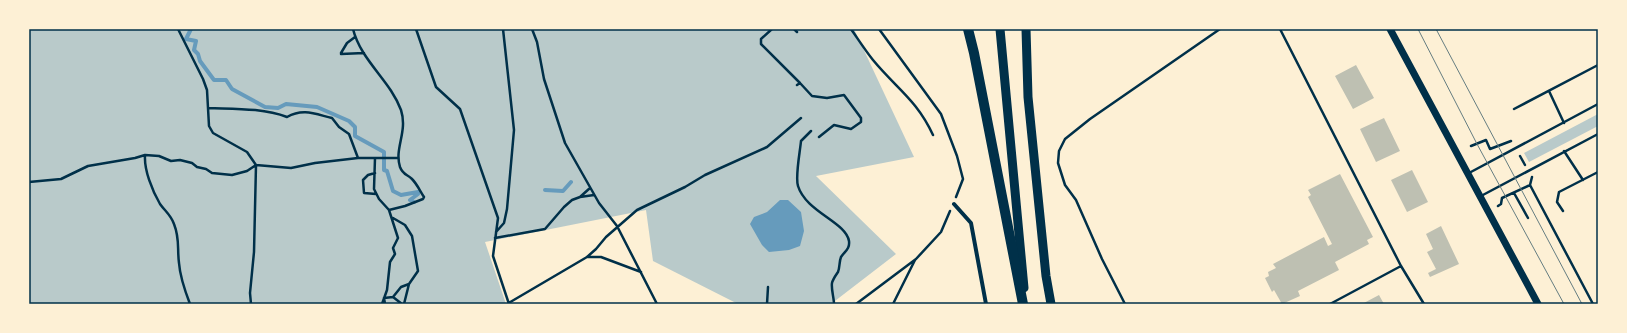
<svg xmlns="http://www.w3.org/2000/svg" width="1627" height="333" font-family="'Fira Sans Condensed',sans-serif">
<rect width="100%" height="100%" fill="#fdf0d5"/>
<path fill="#b9caca" d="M29,29H854L914,157L816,176L896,254L831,304H738L653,261L646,210L485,242L506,304H29Z
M1598,114V126L1529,162L1524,153Z"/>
<path fill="#669bbc" d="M780,200H788L801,212L804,231L800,246L789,250L769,252L762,245L750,224L754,217L767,212Z"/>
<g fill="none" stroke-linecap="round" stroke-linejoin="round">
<path stroke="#669bbc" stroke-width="4" d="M191,29L186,39L196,41L194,50L198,54L200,61L214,80H226L232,89L265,107L278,108L286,104L317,107L349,121L355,127V136L384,152V170L387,171L393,191L401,195L418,192V194L410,200L414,202
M545,190L563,191L571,182"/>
</g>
<path fill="#bec0b2" d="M1356,65L1374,98L1353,109L1335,76Z
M1384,118L1400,151L1376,162L1360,129Z
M1412,170L1428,202L1407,212L1391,180Z
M1340,174L1373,237L1367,240L1369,244L1335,262L1339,270L1298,291L1300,296L1282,304L1274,290L1272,292L1265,278L1269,276L1268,272L1276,268L1273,264L1324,237L1328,246L1332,244L1308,197L1311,195L1308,190Z
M1441,226L1459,264L1430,277L1428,273L1436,269L1427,252L1433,249L1426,234Z
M1379,295L1384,304H1362Z"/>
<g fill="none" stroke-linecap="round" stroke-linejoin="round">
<path stroke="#003049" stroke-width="2.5" d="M178,29L203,79L207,90L209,126L213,133L247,152L256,165L254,252L250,293L251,304
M353,29C361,61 390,80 401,110C408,132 394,148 400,167C403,175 407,174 412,179C417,184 420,191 424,197L423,199L405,206L389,210
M416,29L436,87L460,109L498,218L493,256L509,304
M532,29L537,42L544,79L565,143L599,203L617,226L657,304
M772,29L761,39V44L800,83L797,85
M794,29L797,32
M851,29C858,39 865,50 873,60C896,88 917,100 933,135
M879,29L941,114L957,156L963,179L956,197
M341,53L347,43L355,37
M341,54L364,53
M800,83L812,96L827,98L844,95L861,118V122L851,129L834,125L819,137
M209,108C234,109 263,108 287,117C303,108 315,114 332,118L339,127L349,134L358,158
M811,131L801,141C800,152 795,177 798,186C806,212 846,222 849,241C850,249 845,251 841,257C839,262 840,267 838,272C836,275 833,279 832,283C831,289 834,298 834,304
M1471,146L1486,140L1490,149L1511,141
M145,155C144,170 152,190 160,204C165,211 171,215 174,224C180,239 177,248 179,263C180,277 185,291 190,304
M1520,156L1525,165
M375,158L374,189L379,199L389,210L398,238L393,248L395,254L390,262L387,290L382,304
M375,173L368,175L363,180L364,193L376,194
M1532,177L1530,185L1593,304
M29,182L61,179L88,166L135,158L145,155L159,156L171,161L180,160L192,163L197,167L206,169L212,173L232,175L247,171L256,165L291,168L315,163L358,158H398
M1514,193L1528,218
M580,197L594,195
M1498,206L1501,204L1502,198L1530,185
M496,232L504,223L507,209L514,130L503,29
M495,238L545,229L564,207L572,200L580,197L590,188
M587,257H601L641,272
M393,297L402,304
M385,304L384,298L393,297L401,287L409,284L418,271L412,236L405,225L393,218
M404,304L409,284
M507,304L587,257L596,249L606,237L637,210L685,187L705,175L767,147L801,118
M767,304L768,287
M856,304L916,259L941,232L950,211
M893,304L915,260"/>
<path stroke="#003049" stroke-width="2.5" d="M1280,29L1401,266L1424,304
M1549,91L1564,123
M1514,109L1598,65
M1564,151L1583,180
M1469,173L1598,104
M1481,196L1598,134
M1563,211L1557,202L1559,192L1598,172
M1125,304L1102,259L1076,200L1065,185L1058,163L1059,151L1065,139L1090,119L1220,29
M1330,304L1401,266"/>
<path stroke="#003049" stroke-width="4" d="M954,204L971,223L986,304"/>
<path stroke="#003049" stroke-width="7" d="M1390,29L1538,304"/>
<path stroke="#003049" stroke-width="9" d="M1000,29L1024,288
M1026,29L1028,97L1046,276L1051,304"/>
<path stroke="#003049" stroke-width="10" d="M968,29L974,53L1023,304"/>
<path stroke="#657d81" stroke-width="1" d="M1418,29L1477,144L1564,304
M1436,29L1582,304"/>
</g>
<rect width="1627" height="333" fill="none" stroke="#fdf0d5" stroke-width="60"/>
<rect x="30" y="30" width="1567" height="273" fill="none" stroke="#003049" stroke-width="1.5"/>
</svg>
